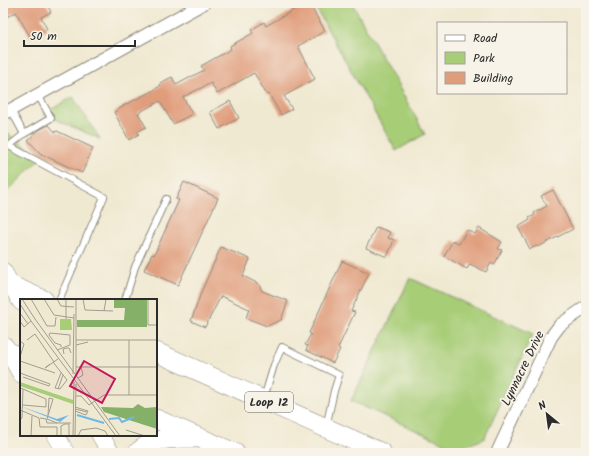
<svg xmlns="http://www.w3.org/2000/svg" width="589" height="456" font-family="Kalam,sans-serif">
<rect width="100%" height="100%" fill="#f7f3e8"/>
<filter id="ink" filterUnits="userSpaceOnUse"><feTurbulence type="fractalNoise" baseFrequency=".025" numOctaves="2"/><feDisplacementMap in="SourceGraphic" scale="8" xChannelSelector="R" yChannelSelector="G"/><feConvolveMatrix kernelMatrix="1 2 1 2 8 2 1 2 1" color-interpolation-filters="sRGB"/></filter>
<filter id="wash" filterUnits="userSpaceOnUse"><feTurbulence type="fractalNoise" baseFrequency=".012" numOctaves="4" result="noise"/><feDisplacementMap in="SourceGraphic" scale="16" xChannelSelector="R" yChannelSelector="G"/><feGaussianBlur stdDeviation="0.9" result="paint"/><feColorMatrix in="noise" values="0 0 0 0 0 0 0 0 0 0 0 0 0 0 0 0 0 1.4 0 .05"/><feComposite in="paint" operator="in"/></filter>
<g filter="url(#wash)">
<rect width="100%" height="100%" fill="#f0e9d1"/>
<path fill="#a7cd77" stroke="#697c51" d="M313,3H352L425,134L396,151Z
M73,97L100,139L43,114Z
M7,133L41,158L3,196V135Z
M410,278L533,334L484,439L457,449L351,401Z"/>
<g id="blocks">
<path fill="#e09d7c" d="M3,3H46L51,12L41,17L47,29L31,38L16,12L3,19Z
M294,3H309L325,31L298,46L315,79L284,96L292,109L281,115L269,94L267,95L254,73L217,94L211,83L183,97L192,114L173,124L160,101L138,113L146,127L137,132L139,134L129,140L114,112L124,106H123L154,90L161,85L160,83L172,77L176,85L204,70L201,66L231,49L230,46L253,33L251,30L264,22L266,26L297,8Z
M230,101L239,118L219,129L210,112Z
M49,125L55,132L57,131L93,148L82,173L41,154L28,140L39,130Z
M184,182L218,198L178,285L144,270L152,254L154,255L179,200L176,199Z
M553,190L573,229L538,247L537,246L530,249L518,227L530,220L529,218L535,215L534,213L547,206L541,196Z
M376,227L390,232L388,238L394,240L387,257L366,248Z
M479,228L502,242L498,249L502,250L494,265L491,263L486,272L470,264L467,269L444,256L453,240L459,244L467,230L475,234Z
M221,247L250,259L243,276L259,284L262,291L288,301L281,320L267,326L246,318L249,309L221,296L205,327L191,321L202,290Z
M342,261L369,273L351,311L355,312L338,348L340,349L333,363L306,350L308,346L305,345L311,334L309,333Z"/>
</g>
</g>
<g filter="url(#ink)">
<use href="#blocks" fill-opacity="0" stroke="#8e8a7e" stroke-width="1"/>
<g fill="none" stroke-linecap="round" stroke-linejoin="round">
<defs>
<path id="lane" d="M11,110L24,134L9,146L104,197L59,300
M24,134L51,118L38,95
M125,300L135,267L166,199
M264,398L274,365L282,347L339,375L334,391L326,427"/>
<path id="street" d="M3,114L204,3
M497,453L551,337L560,325L586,307"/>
<path id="secondary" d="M3,271L21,302
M5,346L21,374
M56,435L66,453
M100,435L111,453"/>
<path id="primary" d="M3,282L44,300
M3,349L21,358
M156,352L382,453
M156,419L235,453
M137,453C155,436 171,439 194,438"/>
</defs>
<use href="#lane" stroke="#8e8a7e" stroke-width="8"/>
<use href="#street" stroke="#8e8a7e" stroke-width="14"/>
<use href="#secondary" stroke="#8e8a7e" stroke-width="18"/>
<use href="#primary" stroke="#8e8a7e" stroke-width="20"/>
<use href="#lane" stroke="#fff" stroke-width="6"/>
<use href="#street" stroke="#fff" stroke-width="12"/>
<use href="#secondary" stroke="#fff" stroke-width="17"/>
<use href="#primary" stroke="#fff" stroke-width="19"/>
</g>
</g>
<g text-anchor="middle" stroke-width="4" stroke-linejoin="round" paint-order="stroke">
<rect fill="#f7f3e8" stroke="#686764" stroke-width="1" x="245" y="392" width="48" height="20" rx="3"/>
<g font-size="12" font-weight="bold" fill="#2b2b2b">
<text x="269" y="406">Loop 12</text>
</g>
<g font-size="13" fill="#2b2b2b" stroke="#f7f3e8">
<text transform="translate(522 368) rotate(-64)" y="5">Lynnacre Drive</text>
</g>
</g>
<g transform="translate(20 299)">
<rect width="137" height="137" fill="#f0e9d1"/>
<path d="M40,20H51L52,31H40ZM0,83L53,101V105L0,87Z" fill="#a7cd77"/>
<path d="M94,0H127V28H57V21H104L105,9H94ZM118,105L125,109L137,108V130L84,113L81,108L113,109Z" fill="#85b068"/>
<path d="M0,107L37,120L49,116L40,123Z" fill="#6fb7e7"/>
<path fill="none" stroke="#6fb7e7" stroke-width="2" d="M57,116L84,124M89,120L99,119L102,123L114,118"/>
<path fill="none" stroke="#a19d8f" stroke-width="1" d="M2,0L15,20M11,0L27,27H35L36,18M24,0L34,16L54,19M37,0L41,7L54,8M46,0V20M63,0L65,11L93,12M128,0V26H137M0,5L11,22M84,12L86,0M0,14L8,25M15,20L100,137M0,22L4,28L11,22M11,22L96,137M7,41L15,35L34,63M56,41H137M0,42L4,45L0,58M56,46L68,43M37,51L50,46V36L30,34L29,36L35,44L41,46V48M44,55L43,50L47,49H49L51,54M0,62L35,74M33,63L47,81L40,90L35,89L41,74M30,65L25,69L38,60M56,68H137M0,74L30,85L29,87L3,78M53,75L54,15M56,77V0M58,79L63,76L61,68M0,89L3,90L2,119L0,121M38,90L43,76M109,96V41M56,97H61L69,106L84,96H137M3,106L26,108V100L3,90M55,110L67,113M0,111L19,119L20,128H37V137M55,112L66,116L68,112L55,108M28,116L29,99L33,100L27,120L37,124M20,119L26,120L27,124H51M106,131L125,137M11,137L12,117M41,137V127L45,125H49V137M53,137L54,83M55,137L56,85M58,137L61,131L76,129L85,132L88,137"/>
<path fill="#c2185b" fill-opacity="0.15" stroke="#c2185b" stroke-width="2" d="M64,62L95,80L82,104L50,87Z"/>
<rect width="137" height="137" fill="none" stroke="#2b2b2b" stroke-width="2"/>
</g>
<rect width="589" height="456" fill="none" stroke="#f7f3e8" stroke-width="16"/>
<rect x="437" y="22" width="130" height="72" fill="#f7f3e8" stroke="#a5a39c"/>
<rect x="445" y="35" width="20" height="6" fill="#ffffff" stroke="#a5a39c"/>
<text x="473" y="42" font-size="12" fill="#2b2b2b">Road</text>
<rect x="445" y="52" width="20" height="12" fill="#a7cd77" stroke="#a5a39c"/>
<text x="473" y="62" font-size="12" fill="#2b2b2b">Park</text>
<rect x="445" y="72" width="20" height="12" fill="#e09d7c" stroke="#a5a39c"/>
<text x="473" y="82" font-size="12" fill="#2b2b2b">Building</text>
<g transform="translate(547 414) rotate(331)" stroke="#f7f3e8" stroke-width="3" paint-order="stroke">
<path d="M0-3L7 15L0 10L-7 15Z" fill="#2b2b2b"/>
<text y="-6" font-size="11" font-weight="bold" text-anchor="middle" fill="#2b2b2b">N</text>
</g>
<path d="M24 40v6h111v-6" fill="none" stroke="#2b2b2b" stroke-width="2"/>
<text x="30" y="40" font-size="12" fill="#2b2b2b" stroke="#f7f3e8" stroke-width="3" paint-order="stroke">50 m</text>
</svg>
